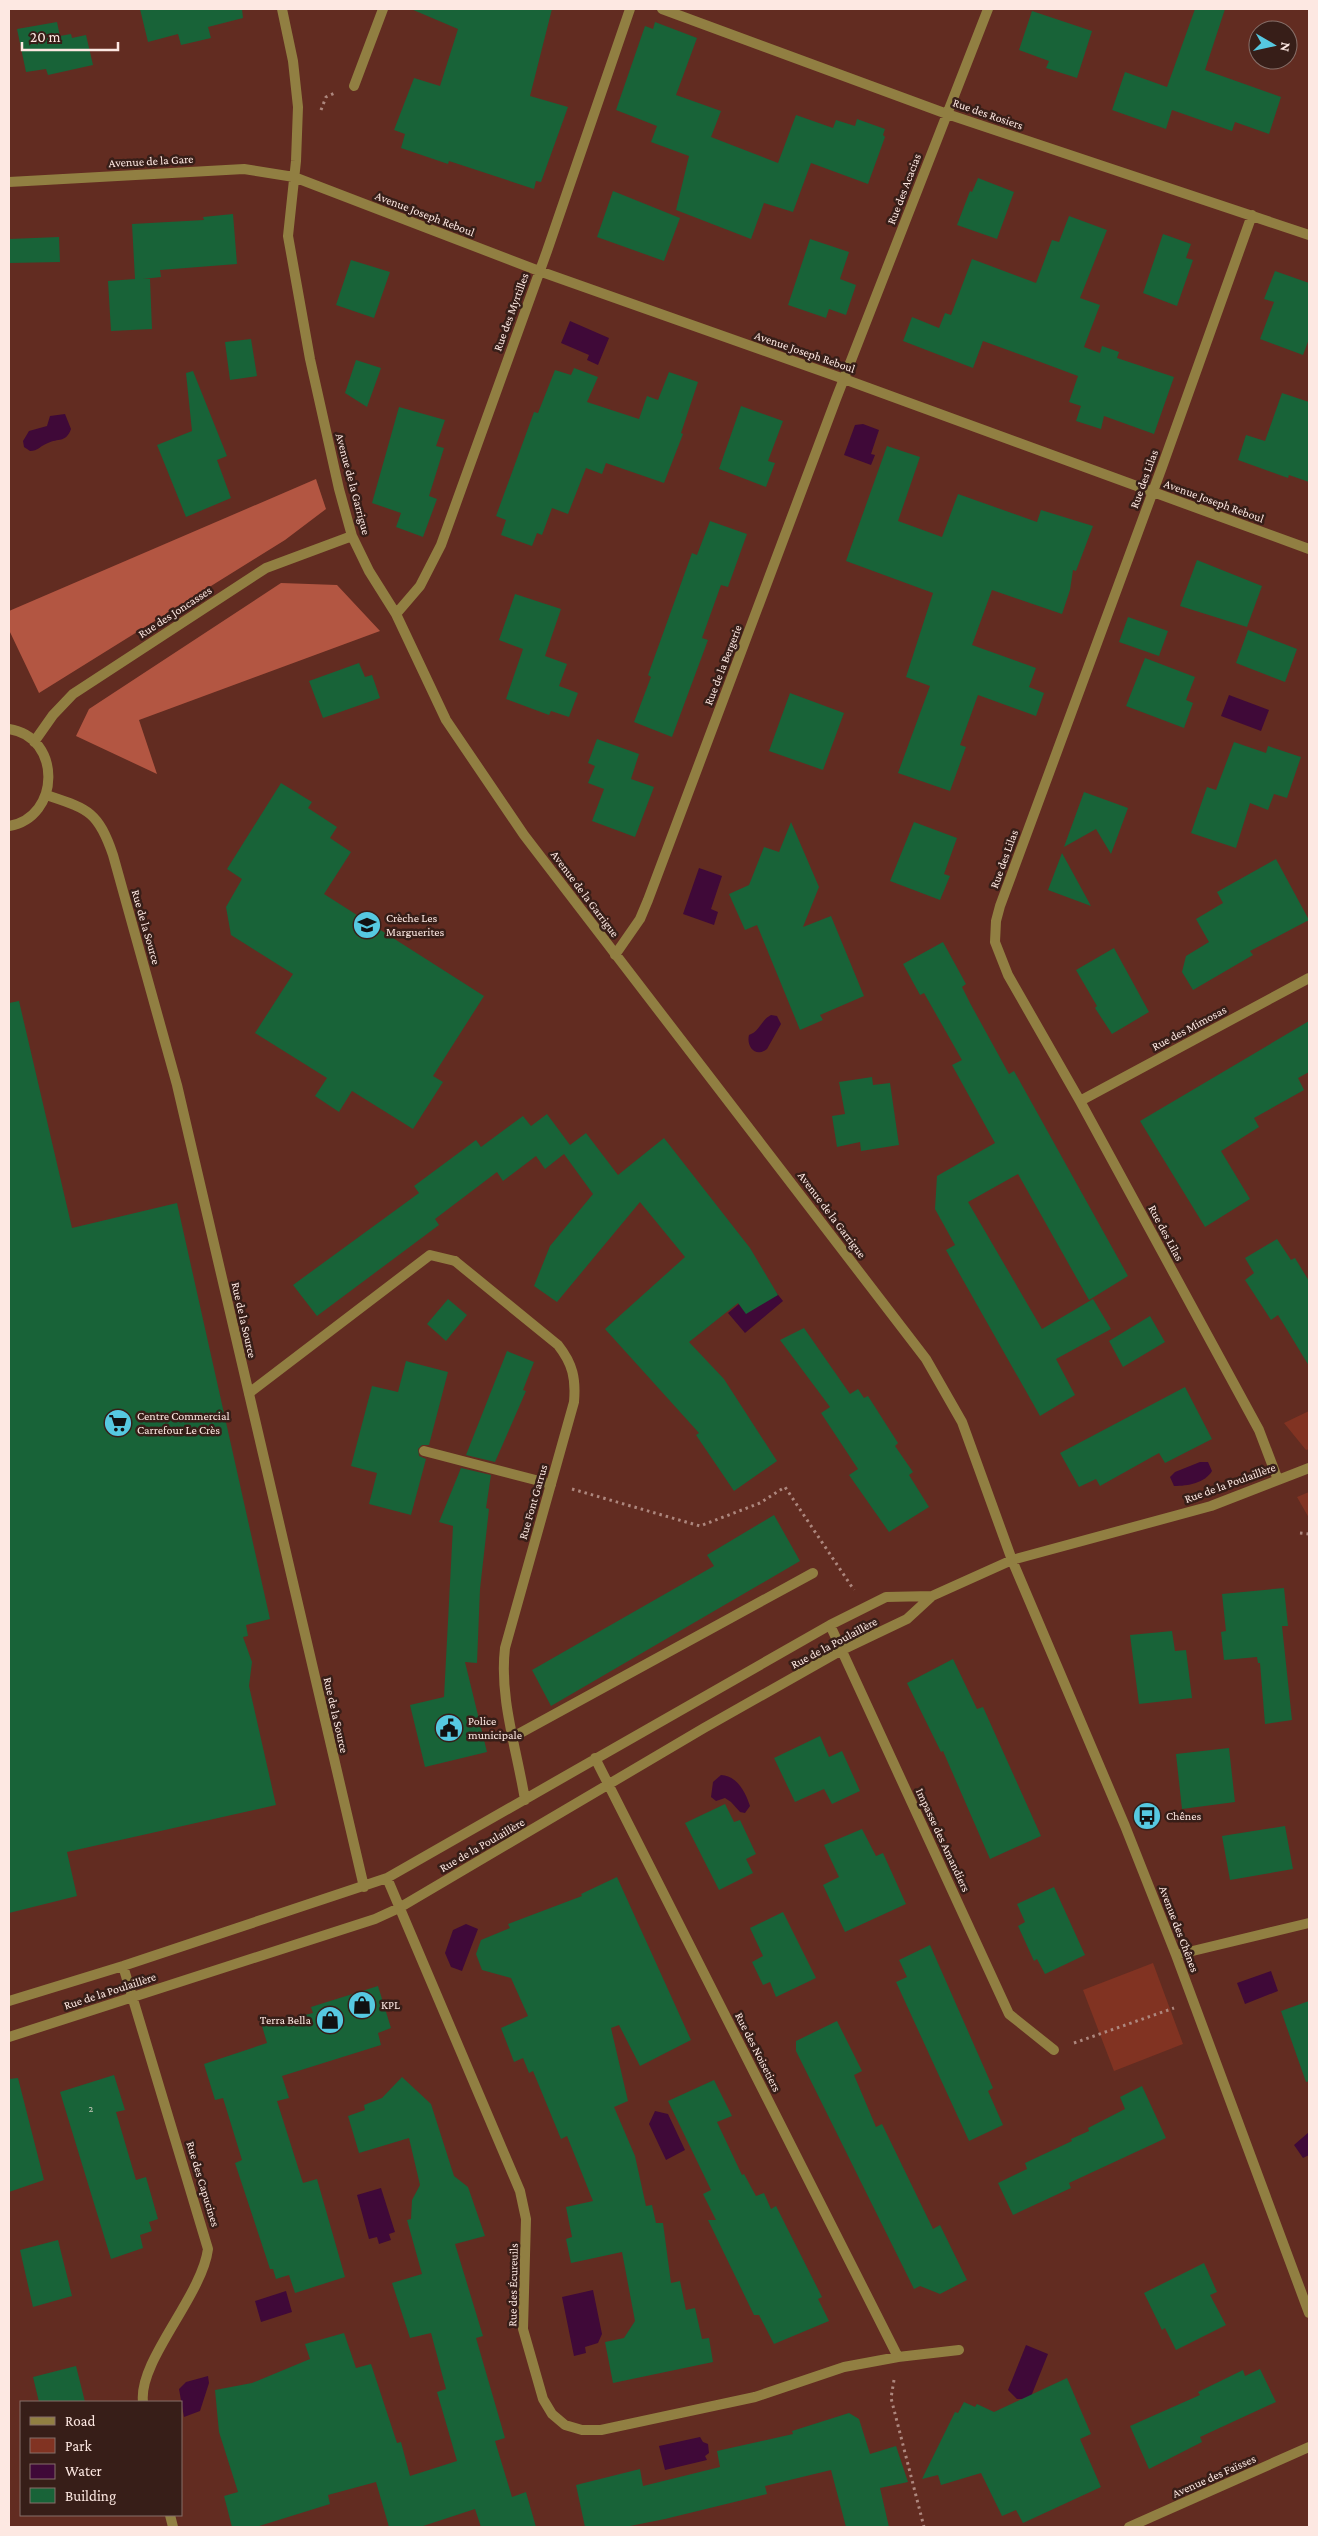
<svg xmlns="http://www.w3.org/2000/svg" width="1318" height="2536" font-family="'Crimson Pro',serif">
<rect width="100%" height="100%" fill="#622c21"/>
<path fill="#813322" d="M1309,1411V1449L1306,1450L1284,1423Z
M1309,1492V1518L1297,1497Z
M1153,1963L1183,2044L1114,2071L1083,1990Z"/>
<path fill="#b35642" d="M316,479L326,509L285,540L39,693L9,630V611Z
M281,583L337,585L380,631L139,720L157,774L76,736L89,709Z"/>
<path fill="#3f0938" d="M570,321L609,338L598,365L587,360L589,355L561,343Z
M65,414L71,429C66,443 58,438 48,443C40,446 38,451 30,451L24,447L23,441L29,431L47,426L50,416Z
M863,424L879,430L871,454L875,455L871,465L844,455L855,425Z
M1229,695L1269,710L1261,731L1221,716Z
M699,868L722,876L711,909L718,912L714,925L683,914Z
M771,1015L777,1016L781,1024L767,1049C756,1058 746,1047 749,1035C760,1031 761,1020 771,1015Z
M767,1281L783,1301L745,1333L728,1313Z
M1200,1462H1208L1212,1471C1205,1483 1188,1486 1174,1486L1170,1477L1175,1472Z
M721,1775C737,1776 745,1791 750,1806L745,1813L740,1812L731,1802L725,1798L716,1801L711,1797L713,1782Z
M466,1924L478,1929L462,1971L451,1967L445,1953L453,1930Z
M1271,1971L1278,1991L1245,2004L1237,1983Z
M655,2111L668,2114L685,2150L666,2160L649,2124Z
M1309,2132V2155L1303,2158L1294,2145Z
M381,2188L395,2232L389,2234L391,2240L379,2244L377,2237L369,2239L357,2195Z
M593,2290L602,2334L598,2343L585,2347L586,2353L574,2356L562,2297Z
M286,2291L292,2312L261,2322L255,2301Z
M1026,2345L1048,2354L1030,2399H1017L1008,2390Z
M208,2376L209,2383L200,2411L184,2417L179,2389L186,2382Z
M700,2437L703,2442L708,2444L709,2453L705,2456L707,2460L665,2470L659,2446Z"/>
<path fill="#186338" d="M140,9H242L243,18L208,27L211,38L181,45L178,34L148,42Z
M411,9H552L530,96L568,107L541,182L536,181L534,189L449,161L448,164L401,148L405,134L394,130L414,78L440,86L458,29Z
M1195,9H1225L1205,70L1281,97L1269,134L1235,122L1232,131L1172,110L1166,129L1112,110L1125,72L1167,87Z
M1032,11L1092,31L1077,78L1046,68L1049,61L1019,50Z
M57,22L60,36L71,34L72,38L86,35L93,65L48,75L46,69L26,72L17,29Z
M655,22L697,38L676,95L721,111L711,137L778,163L796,115L833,128L836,120L855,126L857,119L885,129L883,135L885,137L868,184L811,163L793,212L764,203L751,239L676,210L689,156L651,142L657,126L616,110L645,26L653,29Z
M978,178L1014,192L997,239L957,225L970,191L972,192Z
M613,191L680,218L664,261L597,237Z
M233,214L237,264L160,270L161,277L143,279H150L152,329L111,331L108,281L135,279L132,224L204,220L203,217Z
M1069,216L1107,230L1080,298L1100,305L1084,347L1100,353L1102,346L1119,352L1117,358L1174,377L1154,434L1104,416L1101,429L1076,421L1081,406L1069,402L1078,376L1027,357L983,341L973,368L903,341L912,317L939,328L945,313L951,315L972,259L1036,283L1052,240L1059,242Z
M1163,234L1191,244L1186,258L1193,260L1177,306L1143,293Z
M59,237L60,262L9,263V239Z
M810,239L849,252L840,279L856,285L846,315L829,309L826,318L788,305Z
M351,260L390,272L374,318L336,305Z
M1275,271L1309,283V339L1303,355L1260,339L1274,302L1264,299Z
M251,339L257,376L230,380L225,342Z
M356,360L381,368L367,407L345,393Z
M574,368L598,377L587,402L639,419L647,396L658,400L669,372L698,382L681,433L683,434L664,483L606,463L602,474L586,468L568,514L552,508L542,535L537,533L532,546L501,535L506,520L496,516L534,412L538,413L555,370L571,375Z
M193,371L227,456L217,460L231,498L186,517L157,445L192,431L186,373Z
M1282,393L1309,402V482L1289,475L1288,478L1238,460L1246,435L1265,441Z
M741,406L783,421L768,461L775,463L766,487L719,469Z
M399,407L445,420L436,446L444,448L429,496L437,499L423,537L396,527L401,513L372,503Z
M887,446L920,457L898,521L942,537L958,494L1037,522L1041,510L1093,526L1076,571L1073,570L1070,590L1062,614L992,590L972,645L1036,668L1029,687L1044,693L1036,716L978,695L960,745L966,747L950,791L898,773L930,686L906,677L933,593L846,561Z
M710,521L747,534L728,587L721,585L702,638L708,640L672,737L634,722L651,677L648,675L692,553L697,555Z
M1197,560L1262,586L1247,627L1180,606Z
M515,594L561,609L545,656L567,664L559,686L578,693L569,717L551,711L549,715L506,699L523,649L499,640Z
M1128,617L1168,631L1159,656L1119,642Z
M1248,630L1297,649L1285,682L1236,663Z
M1145,658L1195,677L1186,700L1193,703L1184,728L1126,706Z
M359,663L365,677L372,675L380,698L323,718L309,681Z
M790,693L844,713L823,770L769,751Z
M597,739L639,754L631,779L654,787L635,837L592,821L604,789L588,783L595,766L588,763Z
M1234,742L1266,753L1268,746L1301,757L1287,798L1274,794L1268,810L1250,803L1236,848L1191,833L1207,787L1216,790Z
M281,783L312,802L308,808L337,827L330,838L351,852L324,894L484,996L433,1076L443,1082L413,1129L352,1091L339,1112L315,1096L327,1078L255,1033L293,974L231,935L226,907L242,879L227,869Z
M1084,792L1128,808L1111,854L1096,829L1064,847Z
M791,822L819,887L803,927L831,916L864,996L820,1015L823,1020L800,1030L757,925L745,930L729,894L749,885L764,847L779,852Z
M914,822L957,838L944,874L950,876L940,900L890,881Z
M1062,853L1091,906L1048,890Z
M1276,859L1309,920L1250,951L1253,955L1193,990L1182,972L1186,956L1209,942L1196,919L1223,903L1217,892Z
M943,942L966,984L962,987L970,1003L1009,1074L1014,1071L1128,1276L1089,1300L1018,1174L968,1202L1042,1329L1093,1299L1111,1329L1056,1359L1075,1395L1040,1416L946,1250L955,1245L935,1209L937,1176L995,1143L952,1065L962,1060L924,993L920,995L903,964Z
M1114,948L1149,1012L1112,1034L1095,1008L1097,1006L1076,970Z
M19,1001L72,1228L177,1203L270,1619L246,1625L248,1636L243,1637L252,1662L249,1686L276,1805L67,1852L77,1896L9,1913V1003Z
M1309,1021V1072L1298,1078L1304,1090L1254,1118L1259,1127L1221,1151L1250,1199L1205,1227L1140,1121Z
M872,1077L873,1085L890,1083L899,1145L861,1151L860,1142L837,1147L832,1116L845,1114L839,1082Z
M547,1114L570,1145L586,1133L618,1175L664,1138L750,1248L778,1295L746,1314L738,1303L689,1342L724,1379L777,1461L734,1491L696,1435L699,1433L605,1329L685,1257L640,1202L557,1302L534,1286L550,1246L593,1194L564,1154L545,1169L536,1156L503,1181L497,1172L435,1219L439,1225L317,1316L293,1285L419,1193L414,1186L476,1140L481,1147L523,1116L531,1126Z
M1277,1239L1291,1260L1295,1258L1309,1281V1366L1278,1315L1271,1320L1245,1280L1254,1273L1245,1258Z
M448,1299L467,1315L446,1341L427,1324Z
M1150,1316L1165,1342L1123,1367L1109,1341Z
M804,1328L850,1394L858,1389L864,1398L868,1396L898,1443L895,1446L913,1472L909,1475L929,1507L889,1532L849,1475L858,1469L821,1413L830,1407L780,1340Z
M507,1351L534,1362L523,1390L526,1391L495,1462L466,1455Z
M406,1361L448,1372L429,1445H422L418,1449L419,1456L426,1459L411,1515L369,1504L377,1473L351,1466L372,1386L398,1392Z
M1185,1387L1212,1439L1165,1463L1159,1453L1100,1486L1096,1479L1079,1487L1060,1453Z
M461,1468L491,1475L486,1508L489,1509L480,1589L477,1663L465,1662L487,1752L425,1767L410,1705L444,1697L453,1526L439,1522Z
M774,1515L800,1561L551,1706L532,1670L714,1566L707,1555Z
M1284,1588L1288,1626H1282L1292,1720L1265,1724L1260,1663H1258L1257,1657L1224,1660L1221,1632L1226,1631L1222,1594Z
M1172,1631L1175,1651L1186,1650L1192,1698L1139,1704L1130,1635Z
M953,1659L977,1709L983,1707L1041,1836L990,1859L943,1751L941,1752L907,1683Z
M820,1736L829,1757L842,1751L860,1791L832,1804L824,1789L795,1802L774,1758Z
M1229,1748L1235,1802L1182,1809L1176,1754Z
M725,1804L734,1822L740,1820L756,1854L746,1859L753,1873L719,1890L685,1823Z
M1285,1826L1293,1869L1230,1880L1222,1836Z
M862,1829L876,1856L883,1853L906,1904L845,1932L823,1885L839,1877L824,1845Z
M617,1877L691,2040L640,2066L619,2025L611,2028L628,2101L614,2107L635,2156L646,2206L652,2205L656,2223H663L671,2283L680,2281L686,2310L695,2308L702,2339L709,2338L713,2362L613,2383L605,2342L624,2338L635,2321L622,2252L571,2263L566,2239L572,2237L566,2207L593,2201L567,2136L561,2139L533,2071L529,2073L523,2058L514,2062L501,2028L528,2016L511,1978L482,1970L476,1954L481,1940L510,1928L508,1924L582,1896L581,1894Z
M1054,1887L1085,1955L1045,1974L1037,1959L1034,1961L1018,1926L1025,1922L1017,1904Z
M783,1912L816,1978L776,1997L770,1982L763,1985L752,1962L763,1956L750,1928Z
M930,1945L993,2088L988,2091L1003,2125L969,2141L896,1982L907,1977L899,1960Z
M378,1986L391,2028L378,2033L381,2045L282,2076L289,2098L277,2101L303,2183L317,2179L345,2277L295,2293L289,2275L276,2279L273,2269H270L235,2163L242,2160L223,2098L215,2100L204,2064L267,2043L262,2026L313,2013L311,2007Z
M1309,2001V2081L1306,2082L1281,2011Z
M837,2021L862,2071L854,2075L876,2127L882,2124L933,2229L940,2225L967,2280L940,2294L920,2286L914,2289L796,2051V2041Z
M114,2075L125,2110L116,2112L136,2180L146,2177L158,2219L149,2222L152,2231L140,2235L143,2248L111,2259L60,2092Z
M402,2077L431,2104L454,2176L468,2187L485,2236L455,2244L483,2336L476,2338L505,2438L495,2441L512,2497L526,2492L536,2527H481L475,2509L420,2527H389L376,2482L328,2495L330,2504L256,2527H232L224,2496L238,2492L219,2432L215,2390L252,2383L310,2359L305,2344L344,2333L356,2368L371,2364L397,2443L401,2442L410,2476L457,2461L437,2392L446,2389L431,2333L410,2338L392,2283L422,2274L407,2220L411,2219L412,2200L420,2185L409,2138L359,2153L348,2116L365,2110L364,2105L382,2098Z
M18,2078L44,2180L9,2192V2079Z
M714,2080L732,2116L717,2122L742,2175L744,2174L756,2196L764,2193L771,2209L776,2206L822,2297L818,2299L829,2321L774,2344L759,2315H754L708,2220H716L703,2194L711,2190L668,2101Z
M1142,2086L1166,2138L1069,2183L1071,2188L1013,2215L998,2183L1027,2169L1025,2163L1072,2141L1071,2139L1089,2131L1088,2128L1125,2109L1120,2097Z
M58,2240L72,2296L33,2307L20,2250Z
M1204,2263L1217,2292L1210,2295L1226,2325L1176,2350L1165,2328L1162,2330L1144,2293Z
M76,2366L85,2402H39L33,2377Z
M1260,2369L1276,2402L1200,2437L1202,2442L1149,2469L1130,2426L1200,2395L1198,2392L1243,2370L1245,2376Z
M1067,2378L1091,2434L1080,2439L1101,2487L1023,2523L1016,2510L1002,2516L981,2473L941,2485L938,2475L922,2479L955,2412L958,2413L964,2402L975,2407L977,2404L994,2412Z
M849,2413L859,2419L870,2454L896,2446L908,2482L880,2488L889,2527H846L831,2470L765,2486L767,2494L665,2519L625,2527H585L576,2485L640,2469L643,2486L720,2467L717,2451L793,2434L792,2431Z"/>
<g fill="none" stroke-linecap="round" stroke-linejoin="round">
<path stroke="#ad877e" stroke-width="3" stroke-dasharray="2.5 4" stroke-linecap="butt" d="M321,110L326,97L335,93
M572,1489L700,1526L760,1503L785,1487L854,1590
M1300,1533L1309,1534
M1074,2043L1174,2008
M894,2380L891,2398L924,2527"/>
<path stroke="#917f42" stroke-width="10" d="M249,1393L430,1255L455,1261
M424,1451L551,1484
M513,1737L813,1573"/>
<path stroke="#917f42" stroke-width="10" d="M282,9L293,61L298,107L296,161L288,236L310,359L339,489L352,536L369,571L396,614L446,720L524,835L926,1359L962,1422L1012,1560L1125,1826L1176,1955L1309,2313
M662,9L947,114L1309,235
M354,86L383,9
M9,182L244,169L294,177L539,271L844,379L1309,549
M1252,215L1162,467L1000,906L996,921L995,942L1008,975L1080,1101L1259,1430L1278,1480
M396,614L420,586L441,545L547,251L630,9
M9,729C62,737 61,817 9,826
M34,742L53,715L73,694L266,568L352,536
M46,795C88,809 98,811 113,855L177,1085L364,1887
M615,955L640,919L648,900L836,399L988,9
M1080,1101L1309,978
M455,1261L558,1345C573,1364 576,1379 574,1402L505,1648C499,1698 517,1750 525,1800
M830,1625L1009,2014L1054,2050
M595,1758L898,2357
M387,1878L520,2191L526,2219L523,2329L543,2399L552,2414L565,2425L582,2430H601L755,2397L844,2367L898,2357L959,2350
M1176,1955L1309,1923
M123,1966L208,2249C202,2296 138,2361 143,2402
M9,2001L123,1966L387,1878L830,1625L886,1597L932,1596
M9,2037L375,1919L399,1908L704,1728L842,1650L907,1619L932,1596L1012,1560L1211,1506L1309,1468
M170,2515L173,2527
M1129,2527L1309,2447"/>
</g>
<defs>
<symbol id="school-disc" viewBox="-11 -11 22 22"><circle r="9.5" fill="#56c9e1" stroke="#371e18"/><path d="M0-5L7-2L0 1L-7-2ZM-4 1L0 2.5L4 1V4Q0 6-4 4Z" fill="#111"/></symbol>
<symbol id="supermarket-disc" viewBox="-11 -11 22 22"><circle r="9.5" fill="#56c9e1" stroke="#371e18"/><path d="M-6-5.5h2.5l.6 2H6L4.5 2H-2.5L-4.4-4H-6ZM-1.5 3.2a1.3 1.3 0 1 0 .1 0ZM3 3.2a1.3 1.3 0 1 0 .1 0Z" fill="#111"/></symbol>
<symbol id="civic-disc" viewBox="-11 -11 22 22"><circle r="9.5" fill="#56c9e1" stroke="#371e18"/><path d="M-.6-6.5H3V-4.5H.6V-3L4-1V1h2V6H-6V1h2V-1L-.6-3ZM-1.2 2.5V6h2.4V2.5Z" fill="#111"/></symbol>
<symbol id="bus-disc" viewBox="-11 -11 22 22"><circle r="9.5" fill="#56c9e1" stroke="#371e18"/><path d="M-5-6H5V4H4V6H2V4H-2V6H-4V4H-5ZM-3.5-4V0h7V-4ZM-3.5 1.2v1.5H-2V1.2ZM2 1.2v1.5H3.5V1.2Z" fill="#111"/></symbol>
<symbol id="shop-disc" viewBox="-11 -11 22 22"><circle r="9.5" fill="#56c9e1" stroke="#371e18"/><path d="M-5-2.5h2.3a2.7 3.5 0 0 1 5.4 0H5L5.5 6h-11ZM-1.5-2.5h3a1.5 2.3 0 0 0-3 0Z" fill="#111"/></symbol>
</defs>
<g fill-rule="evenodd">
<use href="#school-disc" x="351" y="909" width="32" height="32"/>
<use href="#supermarket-disc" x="102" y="1407" width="32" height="32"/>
<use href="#civic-disc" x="433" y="1712" width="32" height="32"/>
<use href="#bus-disc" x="1131" y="1800" width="32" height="32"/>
<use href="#shop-disc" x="346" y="1989" width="32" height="32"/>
<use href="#shop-disc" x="314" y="2004" width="32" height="32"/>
</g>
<g text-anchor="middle" stroke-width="5" stroke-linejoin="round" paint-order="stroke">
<g font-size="10" fill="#c4c7b8">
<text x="91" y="2112">2</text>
</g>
<g font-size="12" fill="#fde8e2" stroke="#371e18">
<text transform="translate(988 114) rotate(19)" y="4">Rue des Rosiers</text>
<text transform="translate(151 161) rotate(-3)" y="4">Avenue de la Gare</text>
<text transform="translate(904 189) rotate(-69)" y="4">Rue des Acacias</text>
<text transform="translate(425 214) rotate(21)" y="4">Avenue Joseph Reboul</text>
<text transform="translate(511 312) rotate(-70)" y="4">Rue des Myrtilles</text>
<text transform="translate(805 352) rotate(19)" y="4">Avenue Joseph Reboul</text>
<text transform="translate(1144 479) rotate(-70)" y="4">Rue des Lilas</text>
<text transform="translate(353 484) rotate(75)" y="4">Avenue de la Garrigue</text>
<text transform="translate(1214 501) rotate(20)" y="4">Avenue Joseph Reboul</text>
<text transform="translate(175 612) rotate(-33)" y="4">Rue des Joncasses</text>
<text transform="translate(723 665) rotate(-69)" y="4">Rue de la Bergerie</text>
<text transform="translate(1004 859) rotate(-70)" y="4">Rue des Lilas</text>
<text transform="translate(585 894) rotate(53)" y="4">Avenue de la Garrigue</text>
<text transform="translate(146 927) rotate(74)" y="4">Rue de la Source</text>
<text transform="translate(1189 1028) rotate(-28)" y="4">Rue des Mimosas</text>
<text transform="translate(832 1215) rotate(53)" y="4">Avenue de la Garrigue</text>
<text transform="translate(1166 1233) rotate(62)" y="4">Rue des Lilas</text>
<text transform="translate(244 1320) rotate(77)" y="4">Rue de la Source</text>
<text transform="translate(1230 1483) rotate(-20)" y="4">Rue de la Poulaillère</text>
<text transform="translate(533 1502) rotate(-74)" y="4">Rue Font Garrus</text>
<text transform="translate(834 1643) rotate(-28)" y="4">Rue de la Poulaillère</text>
<text transform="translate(336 1715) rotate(77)" y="4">Rue de la Source</text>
<text transform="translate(943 1840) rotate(65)" y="4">Impasse des Amandiers</text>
<text transform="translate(482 1845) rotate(-30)" y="4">Rue de la Poulaillère</text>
<text transform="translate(1179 1929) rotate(69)" y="4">Avenue des Chênes</text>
<text transform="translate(110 1991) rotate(-18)" y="4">Rue de la Poulaillère</text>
<text transform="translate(758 2052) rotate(63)" y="4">Rue des Noisetiers</text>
<text transform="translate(203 2184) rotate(73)" y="4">Rue des Capucines</text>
<text transform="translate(513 2285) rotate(-89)" y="4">Rue des Écureuils</text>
<text transform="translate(1214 2476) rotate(-24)" y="4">Avenue des Faïsses</text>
</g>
<g font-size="12" fill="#fde8e2" stroke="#371e18" text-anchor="start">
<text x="386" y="922">Crèche Les<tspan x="386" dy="14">Marguerites</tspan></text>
<text x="137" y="1420">Centre Commercial<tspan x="137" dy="14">Carrefour Le Crès</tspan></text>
<text x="468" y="1725">Police<tspan x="468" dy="14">municipale</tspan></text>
<text x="1166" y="1820">Chênes</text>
<text x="381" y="2009">KPL</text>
<text x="311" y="2024" text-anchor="end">Terra Bella</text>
</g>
</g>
<rect width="1318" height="2536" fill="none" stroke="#fde8e2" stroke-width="20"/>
<rect x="20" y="2401" width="162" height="115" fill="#371e18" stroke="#866f69"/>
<rect x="30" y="2417" width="25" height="8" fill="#917f42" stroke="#866f69"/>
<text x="65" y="2426" font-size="15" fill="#fde8e2">Road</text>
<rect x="30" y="2438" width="25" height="15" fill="#813322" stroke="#866f69"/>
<text x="65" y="2451" font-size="15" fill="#fde8e2">Park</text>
<rect x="30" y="2464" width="25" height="15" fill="#3f0938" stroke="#866f69"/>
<text x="65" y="2476" font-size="15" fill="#fde8e2">Water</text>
<rect x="30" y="2488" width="25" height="15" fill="#186338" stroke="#866f69"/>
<text x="65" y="2501" font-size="15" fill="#fde8e2">Building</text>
<g transform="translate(1273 45) rotate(99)"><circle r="24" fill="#371e18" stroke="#866f69"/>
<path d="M0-4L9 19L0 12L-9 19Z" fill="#56c9e1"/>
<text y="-8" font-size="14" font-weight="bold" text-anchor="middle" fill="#fde8e2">N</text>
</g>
<path d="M22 42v8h96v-8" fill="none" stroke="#fde8e2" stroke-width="2.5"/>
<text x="30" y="42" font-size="15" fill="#fde8e2" stroke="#371e18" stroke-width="4" paint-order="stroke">20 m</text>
</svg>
